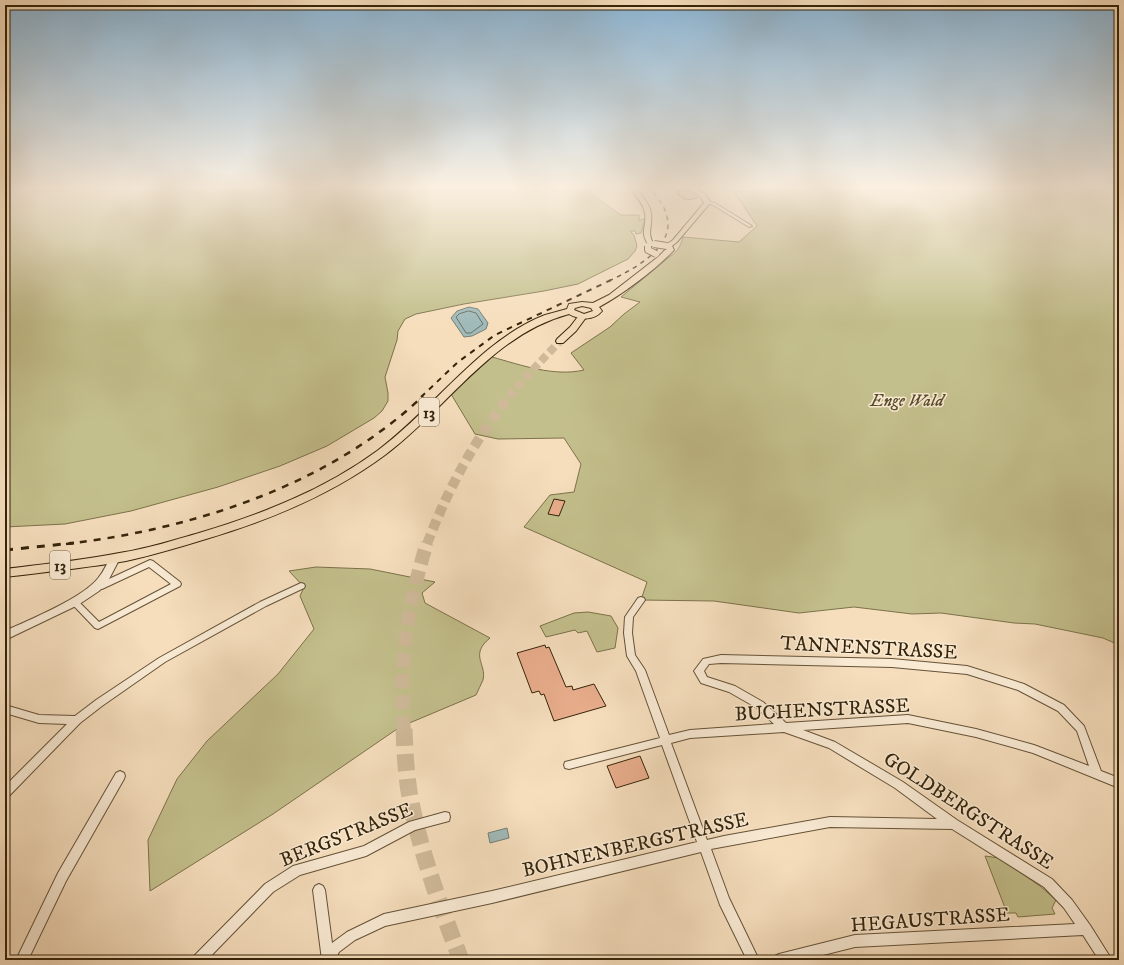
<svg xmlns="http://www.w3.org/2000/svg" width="1124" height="965" font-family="'IM FELL DW Pica',serif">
<rect width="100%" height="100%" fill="#f6debd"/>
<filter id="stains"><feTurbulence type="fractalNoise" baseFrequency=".005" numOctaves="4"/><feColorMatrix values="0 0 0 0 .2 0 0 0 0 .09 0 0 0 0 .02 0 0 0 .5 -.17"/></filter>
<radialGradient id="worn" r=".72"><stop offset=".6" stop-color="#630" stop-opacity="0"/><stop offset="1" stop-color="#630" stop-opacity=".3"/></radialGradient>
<path fill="#c3bf8c" stroke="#7c724b" d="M5,188H587L594,196L621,215H639V221L642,219L645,220L641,233L636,234L635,231H630L634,235L637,246L635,251L628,259L578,284L544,291L464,304L416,314L405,319L398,331L397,340L385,377L388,393V401L382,411L374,418L327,446L280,466L218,487L131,511L65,524L5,527Z
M792,188H1119V645L1103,638L1035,624L1014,623L941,613L912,614L854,607L799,613L714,601L641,600L647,582L524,527L550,495L574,492L581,464L564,438L498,439L475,434L451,394L492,357C521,365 554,377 584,370L571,353L610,327L624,314L640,302L621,297L668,258C677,252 680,248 683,237L739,242L757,226L734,192Z
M316,567L370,569L435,582L422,593L425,603L490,638C469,655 487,664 483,680C481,685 478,690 476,695L400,727L273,814L150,891L148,840L177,779L207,741L278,674L314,629L300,596L304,587L289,571Z
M588,612L611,616L618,628L615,648L597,652L587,631L578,633L575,630L546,637L540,626L574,613Z
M985,856L999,858L1040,886L1056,900L1052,908L1055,914L1018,917L1016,913H1007Z"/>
<path fill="#a0baba" stroke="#757e74" d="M469,307L478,309L488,323L486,329L472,336L464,337L451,318L457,311Z
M507,828L509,838L490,843L488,833Z"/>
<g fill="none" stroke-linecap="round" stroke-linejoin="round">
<path stroke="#6a6f62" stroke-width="1" d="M469,311L476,313L483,324L471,333H466L456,317L459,314Z"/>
</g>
<path fill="#eaae8d" stroke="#35240a" d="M686,190L698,198L686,200L678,195L680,194L676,192Z
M554,499L565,501L559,516L548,514Z
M545,645L546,648L549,647L566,687L572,686L573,690L594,684L606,706L554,721L544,694L541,695L539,691L532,693L517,653Z
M640,756L649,778L616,788L607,766Z"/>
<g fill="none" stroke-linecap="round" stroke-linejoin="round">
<path stroke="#cfb999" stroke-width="8" stroke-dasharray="8 4" stroke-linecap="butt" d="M509,397L525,378L560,341"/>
<path stroke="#cfb999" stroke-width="10" stroke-dasharray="10 5.5" stroke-linecap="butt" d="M427,544C448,489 473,442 510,396"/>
<path stroke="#cfb999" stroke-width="14" stroke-dasharray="14 7" stroke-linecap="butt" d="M404,730C398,667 408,603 427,543"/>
<path stroke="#cfb999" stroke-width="17" stroke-dasharray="17 8" stroke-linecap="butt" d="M404,729C405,753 406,778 411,802C421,854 442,911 461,960"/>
<defs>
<path id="minor" d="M707,201L715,203L752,226L749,227L713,205L706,203L705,202Z
M150,560L153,561L180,582L181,584L180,586L98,629L95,628L70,602L71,600L74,599L77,600L99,622L171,584L149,567L102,589H96L95,587L96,585Z
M301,583L304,584L305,586L304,588L266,606L165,662L102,706L80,723L9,796L5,798V786L67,724L39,723L5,713V705L39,715L75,716L96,700L159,658L260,602Z
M641,597L644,598L645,600L633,617L632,633L635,655L645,670L669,735L690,730L774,724L757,708L729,692L701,683L694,671L703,659L721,655L892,659L967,666L1024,684L1064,705L1084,726L1101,771L1119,778V788L1033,753L976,737L908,723L803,730L835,742L903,782L957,820L1052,879L1072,900L1090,925L1112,960H1099L1083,935L855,947L803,960H773L775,956L779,954L855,935L1075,924L1064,908L1044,887L952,829L830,827L711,849L729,898L759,960H747L720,905L701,852L492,903L385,926L355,940L339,952L335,960H322L313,890L315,886L319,884L323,886L325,890L332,943L347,932L384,914L492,891L697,842L662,745L569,769L565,768L564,765L565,762L569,761L660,738L636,671L627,656L624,633L625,617L638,598ZM721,663L892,667L967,674L1018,690L1058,711L1077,731L1089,766L1034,745L976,729L908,715L786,723L763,702L735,686L707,677L704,671L709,664ZM784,732L829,748L895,788L937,819L830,817L724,836L707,840L671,743L690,738Z
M120,771L124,773L125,776L124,779L66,881L28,960H16L58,873L116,773Z
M445,812L449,813L450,817L449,821L415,830L366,856L300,875L273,892L207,960H192L194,956L265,884L293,866L364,846L409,822Z"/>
<path id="tertiary" d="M115,555L119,556L120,558L107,583L99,591L78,605L5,640V631C29,620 85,597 99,577C104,571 107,563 111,556Z"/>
<path id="primary" d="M630,188H636C642,196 650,204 651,213C653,228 646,231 654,245L653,246H649C639,231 647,228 645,213C643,203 636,196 630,188Z
M688,188C698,188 707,193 710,203L677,242L672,246L674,250C655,270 623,294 599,307L602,311C594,321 579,320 569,314C491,335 447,409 385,455C331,495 270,520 206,539C180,547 153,555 126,561C86,568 45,572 5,577V569C45,564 85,560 125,552C150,548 174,540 199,533C262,514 324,490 377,451C433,410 480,340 545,315C552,313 560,311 567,309L569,304L582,302L593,303L609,295L658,257L666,249L664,246L673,240L704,203L701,197ZM582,306L591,308L593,311L584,314L574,310L575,308Z"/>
<path id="trunk" d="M580,314H583L587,316L576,331L563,343H557L556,341L557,339L570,327Z"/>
</defs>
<use href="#minor" stroke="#655237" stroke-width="2"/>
<use href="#tertiary" stroke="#655237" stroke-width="2"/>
<use href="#primary" stroke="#35240a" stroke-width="2"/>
<use href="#trunk" stroke="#35240a" stroke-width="2"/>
<use href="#minor" fill="#f9ead4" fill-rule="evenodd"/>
<use href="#tertiary" fill="#f9ead4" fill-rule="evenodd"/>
<use href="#primary" fill="#f6debd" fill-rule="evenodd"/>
<use href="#trunk" fill="#f6debd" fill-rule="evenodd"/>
<path stroke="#35240a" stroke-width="1.5" stroke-dasharray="4.5 4.5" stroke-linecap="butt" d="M609,281C632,270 675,248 667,217C665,206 657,197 650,188"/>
<path stroke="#35240a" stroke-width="2" stroke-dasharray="5.5 5.5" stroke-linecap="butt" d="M421,397L458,362L495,335L611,280"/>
<path stroke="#35240a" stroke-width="2.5" stroke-dasharray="7 7" stroke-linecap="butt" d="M66,544C193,529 328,486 423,396"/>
<path stroke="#35240a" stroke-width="3" stroke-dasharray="8 8" stroke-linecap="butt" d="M5,550L74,543"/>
<defs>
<path id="primary-bridge" d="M654,244L667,246
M648,246V250L656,254"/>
</defs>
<use href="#primary-bridge" stroke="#35240a" stroke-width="8" stroke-linecap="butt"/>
<use href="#primary-bridge" stroke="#f6debd" stroke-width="6"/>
</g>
<linearGradient id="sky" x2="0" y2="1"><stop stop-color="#8bb6d6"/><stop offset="0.58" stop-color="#fbf0e1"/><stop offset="1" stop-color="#fbf0e1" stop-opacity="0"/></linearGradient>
<rect width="1124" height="323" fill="url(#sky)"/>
<g text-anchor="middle" stroke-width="3" stroke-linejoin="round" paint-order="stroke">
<g fill="#f9ead4" stroke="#705f47" stroke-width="1">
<rect x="419" y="398" width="20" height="28" rx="3"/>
<rect x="50" y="551" width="20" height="28" rx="3"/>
</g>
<g font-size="16" font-weight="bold" fill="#35240a">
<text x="429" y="418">13</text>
<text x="60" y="571">13</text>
</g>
<g font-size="17" font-style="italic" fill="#584b2a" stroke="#f9ead4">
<text x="907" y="406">Enge Wald</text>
</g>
<g font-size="20" fill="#35240a" stroke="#f9ead4">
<text transform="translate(869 647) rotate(3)" y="7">TANNENSTRASSE</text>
<text transform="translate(822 709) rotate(-3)" y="7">BUCHENSTRASSE</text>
<text transform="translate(969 810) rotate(33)" y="7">GOLDBERGSTRASSE</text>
<text transform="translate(346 834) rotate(-22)" y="7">BERGSTRASSE</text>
<text transform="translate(635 844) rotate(-13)" y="7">BOHNENBERGSTRASSE</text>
<text transform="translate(930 919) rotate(-4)" y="7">HEGAUSTRASSE</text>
</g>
</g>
<rect width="1124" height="965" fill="none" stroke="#f6debd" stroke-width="20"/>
<rect x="6" y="6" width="1112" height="953" fill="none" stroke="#35240a" stroke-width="2"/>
<rect x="10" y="10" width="1104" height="945" fill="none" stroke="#35240a"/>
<rect width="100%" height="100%" filter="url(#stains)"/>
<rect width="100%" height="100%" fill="url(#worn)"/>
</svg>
